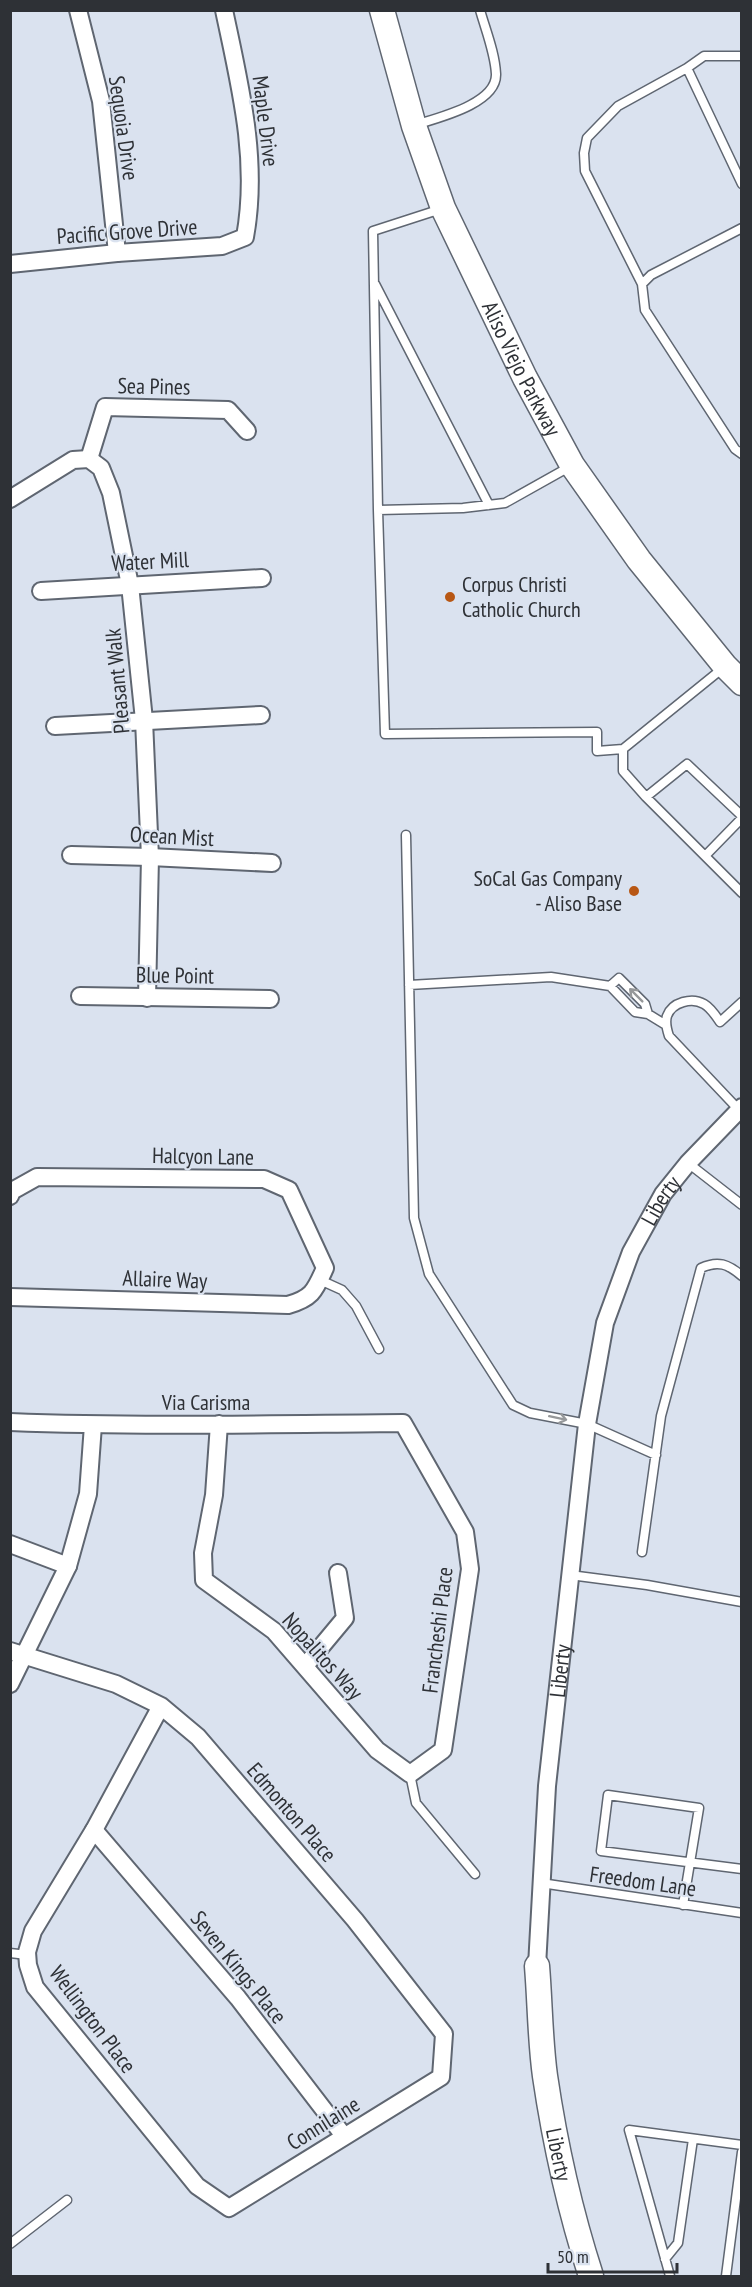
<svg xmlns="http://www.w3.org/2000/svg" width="752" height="2287" font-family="'PT Sans Narrow',sans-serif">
<rect width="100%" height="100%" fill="#dae2ef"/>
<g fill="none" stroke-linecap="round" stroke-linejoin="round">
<defs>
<path id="lane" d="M742,56H704L687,68L742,184
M415,125C437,118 497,104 496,74C495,53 486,31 480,10
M441,209L373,231L378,510L385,734L597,732V751L623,749
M742,228L651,275L642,284L645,310L735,449L742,454
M375,284L489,505
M642,284L585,171L584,153L587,138L618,106L687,68
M378,510L463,508L505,503L571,466
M723,668L623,749V771L646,797L742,893
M646,797L687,764L742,816
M406,835L414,1218L429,1274L513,1405L530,1413L587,1424L656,1455
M705,856L742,818
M409,985L551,977L610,986L635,1012L648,1014L666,1025
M610,986L619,978L645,1004L648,1014
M739,1110L669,1036C667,1030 665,1022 667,1016C672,1002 692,997 704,1004C711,1008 716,1016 720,1022L742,1002
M688,1163L742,1205
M320,1280L342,1290L356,1306L379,1349
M642,1552L661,1416L701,1268C718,1260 728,1264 742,1276
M570,1575L647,1585L742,1602
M410,1774L416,1803L475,1874
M541,1883L742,1913
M683,1905L699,1808L608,1795L601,1851L742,1869
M10,1953L27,1955
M10,2244L67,2200
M665,2259L678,2243L693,2139
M670,2276L629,2130L742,2145
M726,2276L742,2152"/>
<g id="street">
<path d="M78,10L101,101L117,253"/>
<path d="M10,264L117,253L222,246L245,237C259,160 240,86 224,10"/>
<path d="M89,459L105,407L228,410L247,431"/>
<path d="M10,499L73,460L89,459L101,468L111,493L130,585L144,720L150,857L147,998"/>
<path d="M41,591L262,578"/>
<path d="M55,726L261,715"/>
<path d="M71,855L150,857L272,863"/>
<path d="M80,996L270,999"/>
<path d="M10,1196L12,1191L37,1177L264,1179L289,1190L325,1268C315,1290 313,1298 288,1305L10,1297"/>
<path d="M10,1422C141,1427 272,1424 403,1423L465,1532L470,1569L443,1750L410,1774L377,1750L274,1631L204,1580L203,1553L214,1495L219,1424"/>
<path d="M10,1544L68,1566"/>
<path d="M10,1651L116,1684L161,1706L198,1737L355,1920L444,2034L441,2077L229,2208L197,2186L35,1987L28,1965L27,1952L33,1931L94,1830L161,1706"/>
<path d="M305,1666L345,1618L338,1573"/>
<path d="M10,1684L68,1566L88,1494L93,1425"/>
<path d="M94,1830L238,1998L344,2136"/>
<path id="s1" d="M537,1966L547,1786L587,1424L605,1323L631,1252L663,1194L688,1163L742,1107"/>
</g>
<g id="secondary">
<path id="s2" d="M382,10L414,126L443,208L525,378L572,465L639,560L725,666L742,683"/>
<path id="s3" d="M537,1966C540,2002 540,2040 545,2076C555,2144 570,2211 591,2276"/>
</g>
</defs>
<use href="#lane" stroke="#5f6671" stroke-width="11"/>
<use href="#street" stroke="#5f6671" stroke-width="20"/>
<use href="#secondary" stroke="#5f6671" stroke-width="27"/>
<use href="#lane" stroke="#fff" stroke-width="8"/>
<use href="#street" stroke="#fff" stroke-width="16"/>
<use href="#secondary" stroke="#fff" stroke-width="24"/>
</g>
<defs><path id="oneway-shaft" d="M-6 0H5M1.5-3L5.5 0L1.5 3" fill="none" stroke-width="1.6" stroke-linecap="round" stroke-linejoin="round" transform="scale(1.5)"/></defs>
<g stroke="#96989a">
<use href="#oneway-shaft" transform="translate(636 995) rotate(-135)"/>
<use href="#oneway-shaft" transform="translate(558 1418) rotate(12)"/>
</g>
<g fill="#b85714" stroke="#dae2ef" stroke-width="2">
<circle cx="450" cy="597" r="6"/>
<circle cx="634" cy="891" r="6"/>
</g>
<g text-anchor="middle" stroke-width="4.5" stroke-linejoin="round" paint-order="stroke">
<g font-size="22" fill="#2e3136" stroke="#dae2ef">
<text transform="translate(266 121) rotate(83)" y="8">Maple Drive</text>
<text transform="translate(124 128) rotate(82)" y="8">Sequoia Drive</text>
<text transform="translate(127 231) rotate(-4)" y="8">Pacific Grove Drive</text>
<text dy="8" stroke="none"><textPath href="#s2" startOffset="386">Aliso Viejo Parkway</textPath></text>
<text transform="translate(154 386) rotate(1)" y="8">Sea Pines</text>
<text transform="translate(150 561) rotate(-3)" y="8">Water Mill</text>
<text transform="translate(117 681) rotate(-95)" y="8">Pleasant Walk</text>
<text transform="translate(172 836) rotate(3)" y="8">Ocean Mist</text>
<text transform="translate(175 975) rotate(1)" y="8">Blue Point</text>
<text transform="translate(203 1156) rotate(1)" y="8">Halcyon Lane</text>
<text dy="8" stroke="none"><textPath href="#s1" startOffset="782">Liberty</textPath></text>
<text transform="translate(165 1279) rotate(2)" y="8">Allaire Way</text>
<text x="206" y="1410">Via Carisma</text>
<text transform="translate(437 1630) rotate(-83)" y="8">Francheshi Place</text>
<text transform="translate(323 1656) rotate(48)" y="8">Nopalitos Way</text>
<text dy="8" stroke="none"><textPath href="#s1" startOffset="296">Liberty</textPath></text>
<text transform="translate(292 1812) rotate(49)" y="8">Edmonton Place</text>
<text transform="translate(643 1881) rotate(8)" y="8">Freedom Lane</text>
<text transform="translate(239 1967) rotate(51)" y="8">Seven Kings Place</text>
<text transform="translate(93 2019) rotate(53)" y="8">Wellington Place</text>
<text transform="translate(323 2123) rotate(-32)" y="8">Connilaine</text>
<text dy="8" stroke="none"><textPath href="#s3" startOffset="190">Liberty</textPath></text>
</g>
<g font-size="22" fill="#2e3136" stroke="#dae2ef" text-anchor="start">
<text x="462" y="592">Corpus Christi<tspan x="462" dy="25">Catholic Church</tspan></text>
<text x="622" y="886" text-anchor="end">SoCal Gas Company<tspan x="622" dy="25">- Aliso Base</tspan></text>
</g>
</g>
<rect width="752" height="2287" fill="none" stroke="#2e3136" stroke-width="24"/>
<path d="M548 2263v9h129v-9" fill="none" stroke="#2e3136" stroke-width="3"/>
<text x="557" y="2263" font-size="18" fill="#2e3136" stroke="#dae2ef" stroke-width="4.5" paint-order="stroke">50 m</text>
</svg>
